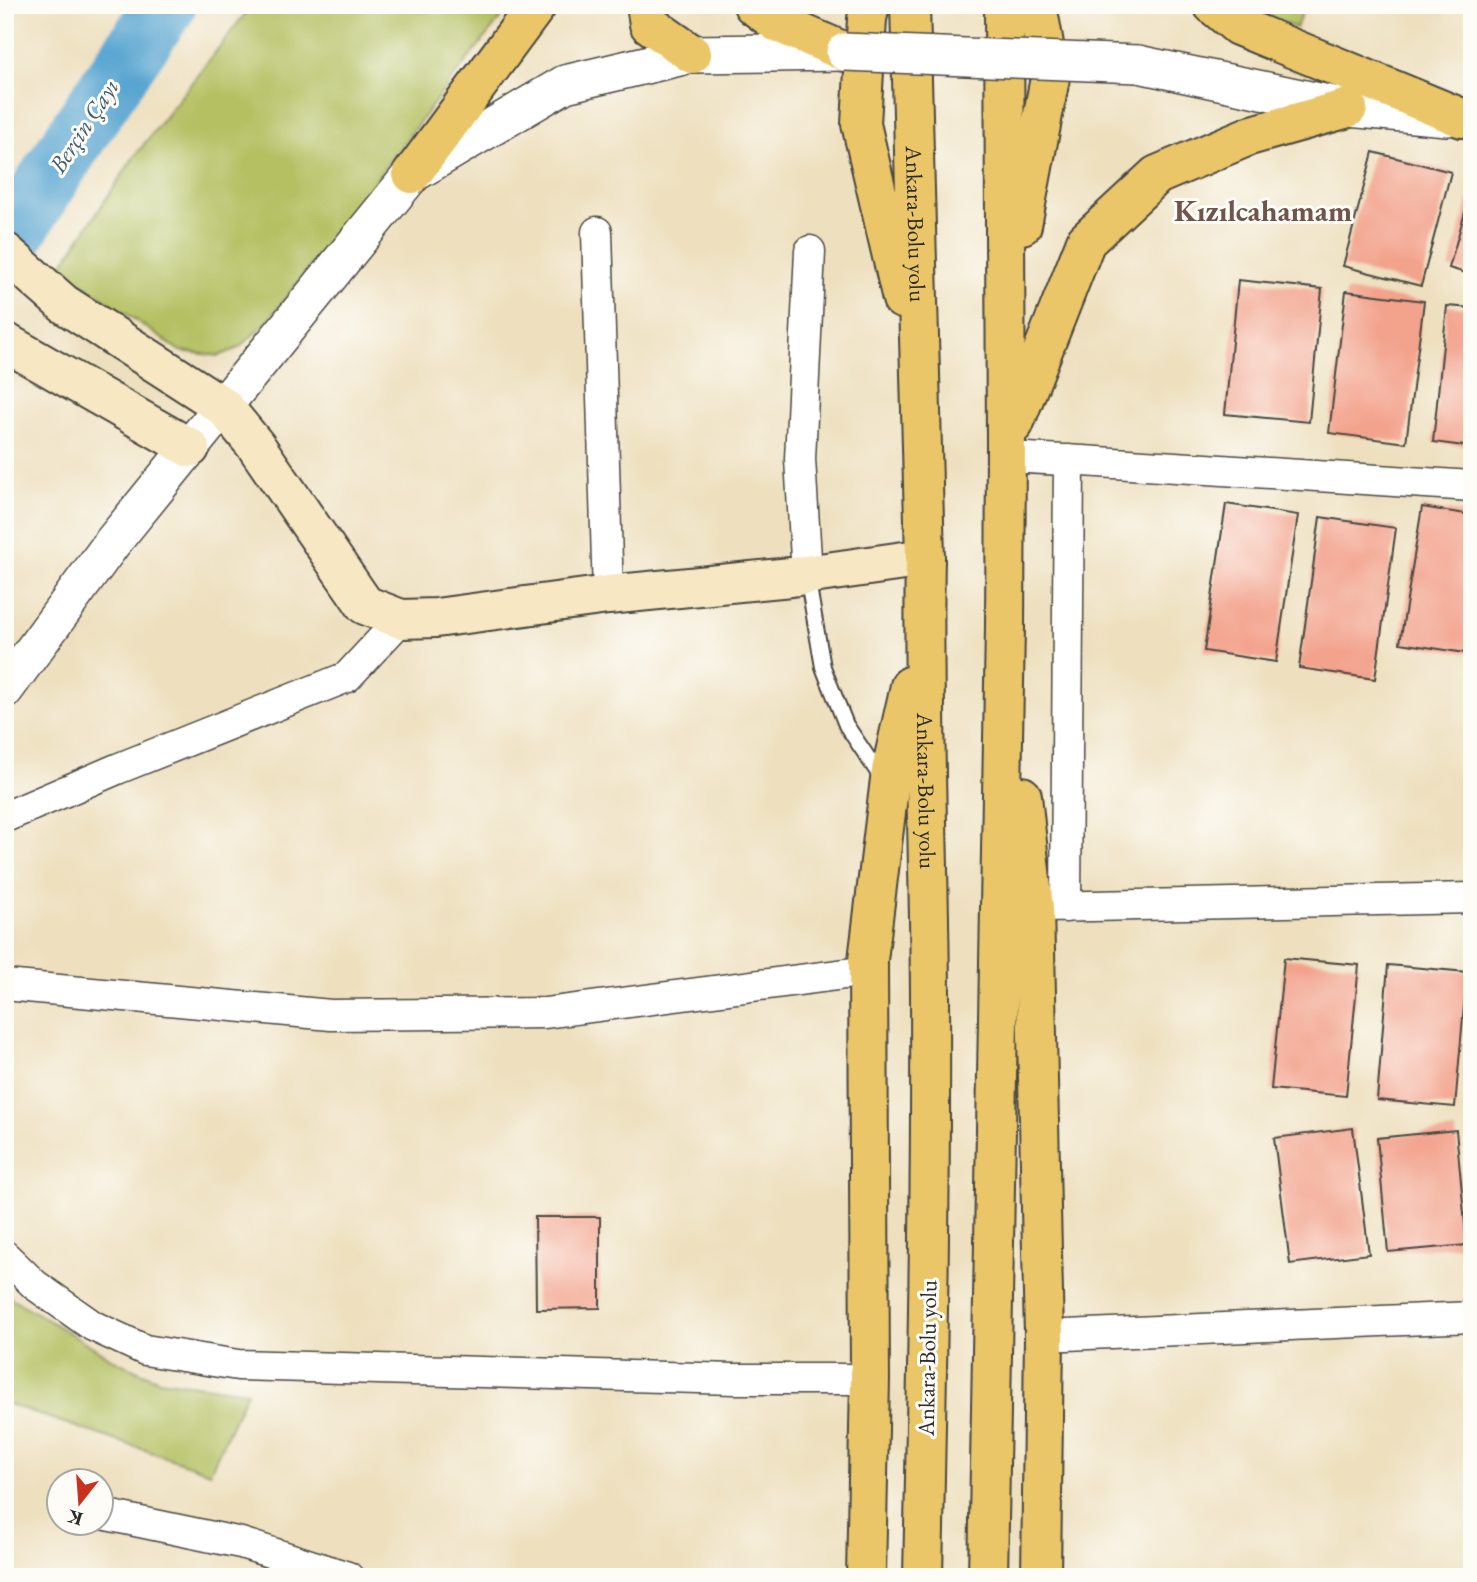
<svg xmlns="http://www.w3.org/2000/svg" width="1477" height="1582" font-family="'EB Garamond',serif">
<rect width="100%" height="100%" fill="#fdfcf7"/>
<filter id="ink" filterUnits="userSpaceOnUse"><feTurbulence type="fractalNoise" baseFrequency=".0143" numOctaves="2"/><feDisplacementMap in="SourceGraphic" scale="14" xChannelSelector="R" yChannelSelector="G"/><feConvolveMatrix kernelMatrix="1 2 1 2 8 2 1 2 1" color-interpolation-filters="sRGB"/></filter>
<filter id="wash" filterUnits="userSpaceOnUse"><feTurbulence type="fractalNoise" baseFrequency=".00686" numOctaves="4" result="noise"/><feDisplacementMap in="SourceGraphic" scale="28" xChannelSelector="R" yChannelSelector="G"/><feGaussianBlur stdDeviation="1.57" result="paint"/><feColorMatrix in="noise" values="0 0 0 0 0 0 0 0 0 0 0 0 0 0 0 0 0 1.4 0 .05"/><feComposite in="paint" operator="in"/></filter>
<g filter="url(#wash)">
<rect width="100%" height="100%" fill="#eee0bf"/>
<path fill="#b4c062" stroke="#707646" stroke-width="2" d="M252,5H511L454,77L268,321L239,348L219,356L180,351L60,268L134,157Z
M1244,5H1305L1296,28L1252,11Z
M5,1294L118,1362L159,1380L247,1392L210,1472L5,1403Z"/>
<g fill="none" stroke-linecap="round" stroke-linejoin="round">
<path stroke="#59a5d1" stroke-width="61" d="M5,249C56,165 109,85 166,5"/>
</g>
<g id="blocks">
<path fill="#f3a28c" d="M1373,152L1451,172L1421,286L1343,266Z
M1471,191H1472V275L1449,268Z
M1238,280L1322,289L1309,422L1225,414Z
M1346,291L1424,301L1406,443L1329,433Z
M1447,306L1472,308V447L1433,442Z
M1226,504L1298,515L1276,662L1204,651Z
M1422,507L1472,515V654L1400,643Z
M1320,517L1396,528L1375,679L1299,668Z
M1284,958L1359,965L1346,1096L1271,1089Z
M1388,965L1467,972L1455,1107L1377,1100Z
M1353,1128L1369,1254L1290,1264L1274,1138Z
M1456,1130L1467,1245L1388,1252L1377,1138Z
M535,1217H600V1308L536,1309Z"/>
</g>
</g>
<g filter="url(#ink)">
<use href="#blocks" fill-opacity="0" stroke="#484641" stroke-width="2"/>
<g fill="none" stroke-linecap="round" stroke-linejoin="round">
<defs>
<path id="service" d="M807,576L823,667L846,725L883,780"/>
<path id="minor" d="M597,232L608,595
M1006,457L1083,461L1472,486
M807,575L800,459L810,251
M5,817L117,769L347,677L401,619
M1045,907L1472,898
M1066,907L1069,460
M5,985L331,1015L545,1013L868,971
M5,1256L35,1285L93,1326L145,1350L238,1365L735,1379H870
M1044,1336L1472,1317
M102,1514L241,1543L348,1577"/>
<path id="tertiary" d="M1138,64L1348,108L1447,117
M5,689L112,543L412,174L565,84L692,54L845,52"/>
<path id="secondary" d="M5,252L64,304L224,407L256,446L365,605L401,619L436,618L608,595L791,577L925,558
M5,342L190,448"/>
<g id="trunk">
<path d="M646,5L649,24L692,54"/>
<path d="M753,5L776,22L845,52"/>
<path d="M870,5L867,19L861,124L902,299"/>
<path id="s1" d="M910,5L925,558C922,703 929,848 930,993C931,1188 927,1382 923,1577"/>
<path d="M1213,5L1238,26L1462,118"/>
<path d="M412,174L537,5"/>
<path d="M1022,225L1050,78L1037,5"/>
<path d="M1014,424L1086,241L1157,175L1249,136L1348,108"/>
<path d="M1022,796L1034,908L1044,1336L1041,1577"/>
<path d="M866,1577L870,1379L868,960L891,771L910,686"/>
<path d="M988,1577L1005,628L1006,445L1004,5"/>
</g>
</defs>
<use href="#service" stroke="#484641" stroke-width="18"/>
<use href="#minor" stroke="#484641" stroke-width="33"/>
<use href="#tertiary" stroke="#484641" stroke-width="40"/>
<use href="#secondary" stroke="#484641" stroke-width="42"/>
<use href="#trunk" stroke="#484641" stroke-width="42"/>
<use href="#service" stroke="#fff" stroke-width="14"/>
<use href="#minor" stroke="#fff" stroke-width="30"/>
<use href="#tertiary" stroke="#fff" stroke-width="37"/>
<use href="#secondary" stroke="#f7e8c3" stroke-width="38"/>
<use href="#trunk" stroke="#ebc669" stroke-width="38"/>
<defs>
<path id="tertiary-bridge" d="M845,52L1138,64"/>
</defs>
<use href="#tertiary-bridge" stroke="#484641" stroke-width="40" stroke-linecap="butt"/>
<use href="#tertiary-bridge" stroke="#fff" stroke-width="37"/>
</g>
</g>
<g text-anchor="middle" stroke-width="6" stroke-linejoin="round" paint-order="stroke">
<g font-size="23" fill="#2b2b2b" stroke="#fdfcf7">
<text dy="8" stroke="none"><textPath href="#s1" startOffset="219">Ankara-Bolu yolu</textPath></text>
<text dy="8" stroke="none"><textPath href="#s1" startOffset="786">Ankara-Bolu yolu</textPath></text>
<text transform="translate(927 1358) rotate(-89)" y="8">Ankara-Bolu yolu</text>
</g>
<g font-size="24" font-style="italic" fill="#3d5c6d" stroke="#fdfcf7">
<text transform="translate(84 126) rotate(-57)" y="8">Berçin Çayı</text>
</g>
<g font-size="30" font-weight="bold" fill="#71554d" stroke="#fdfcf7">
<text x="1263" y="221">Kızılcahamam</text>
</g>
</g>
<rect width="1477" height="1582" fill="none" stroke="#fdfcf7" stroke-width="28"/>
<g transform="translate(80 1502) rotate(197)"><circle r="33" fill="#fdfcf7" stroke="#a9a8a5" stroke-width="2"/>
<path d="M0-5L12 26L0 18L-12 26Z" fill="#c8321e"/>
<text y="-10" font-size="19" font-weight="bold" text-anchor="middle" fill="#2b2b2b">K</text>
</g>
</svg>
